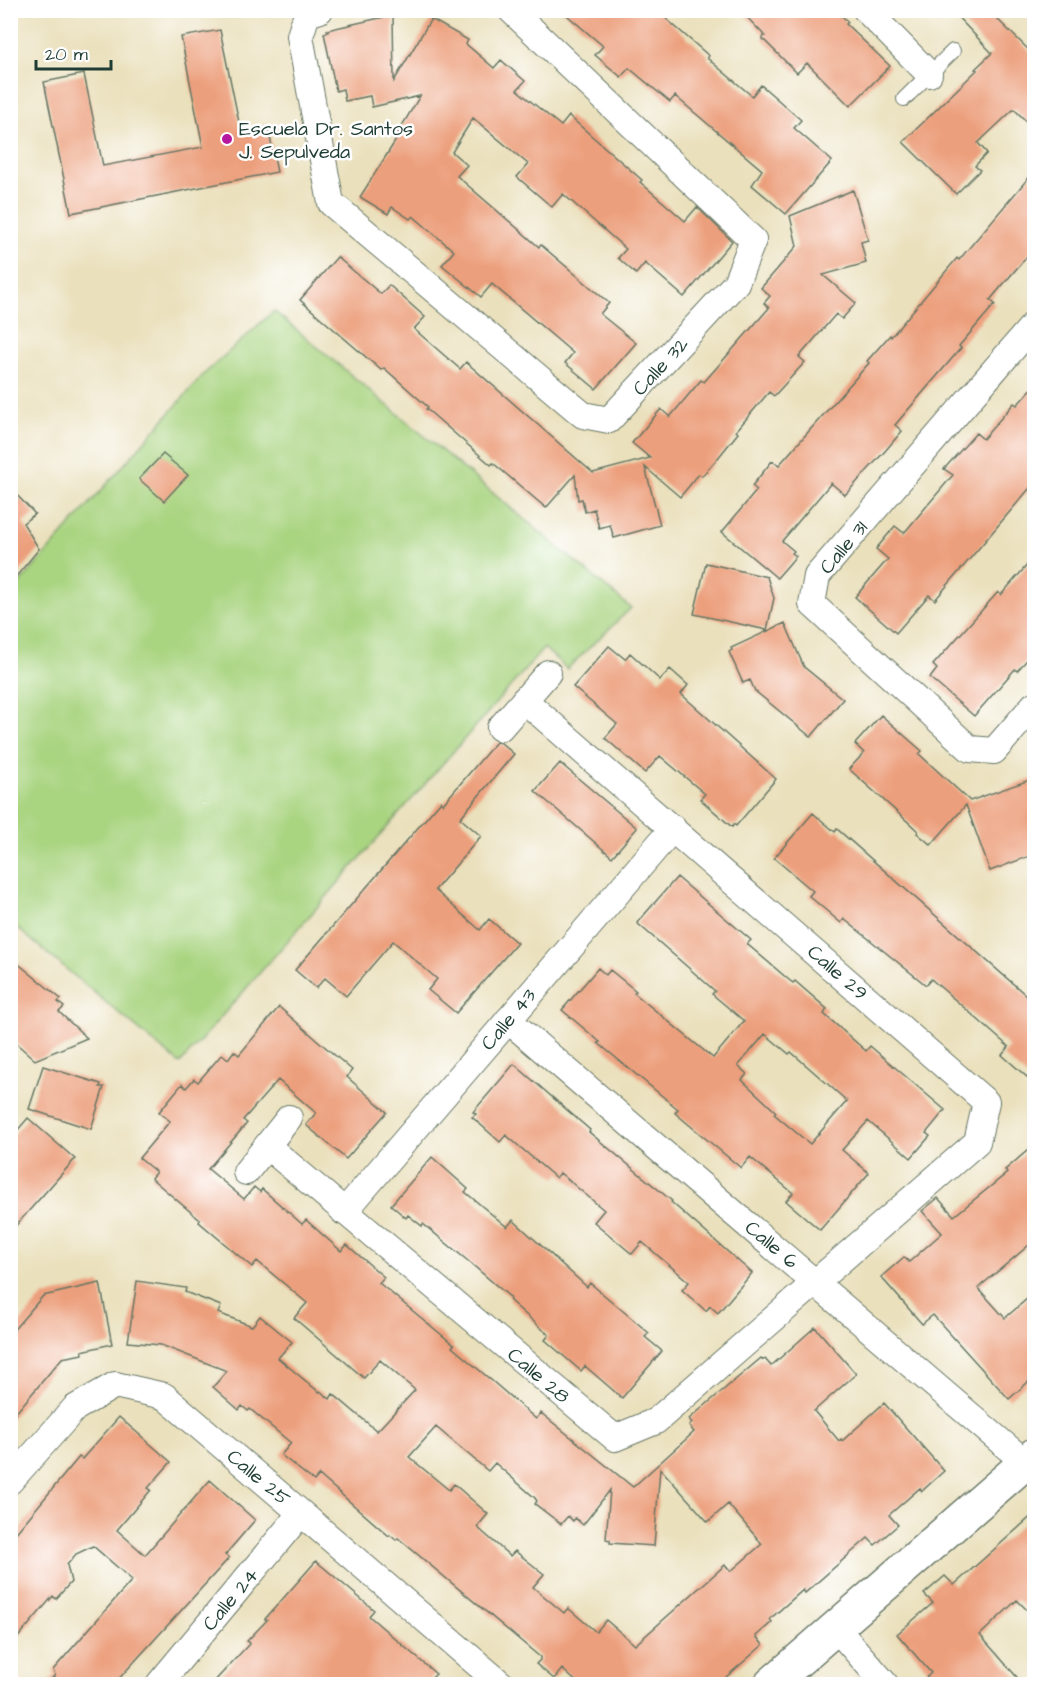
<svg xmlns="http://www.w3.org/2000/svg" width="1045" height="1695" font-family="'Architects Daughter',sans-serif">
<rect width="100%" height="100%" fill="#fff"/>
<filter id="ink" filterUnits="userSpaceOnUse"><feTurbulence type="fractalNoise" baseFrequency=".0167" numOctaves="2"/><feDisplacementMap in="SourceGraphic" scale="12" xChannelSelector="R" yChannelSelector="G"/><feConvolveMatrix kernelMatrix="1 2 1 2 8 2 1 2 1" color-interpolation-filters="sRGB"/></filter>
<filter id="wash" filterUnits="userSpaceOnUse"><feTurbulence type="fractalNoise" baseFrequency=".008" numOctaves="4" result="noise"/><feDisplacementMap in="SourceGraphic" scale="24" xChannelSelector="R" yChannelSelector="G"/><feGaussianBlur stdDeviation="1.35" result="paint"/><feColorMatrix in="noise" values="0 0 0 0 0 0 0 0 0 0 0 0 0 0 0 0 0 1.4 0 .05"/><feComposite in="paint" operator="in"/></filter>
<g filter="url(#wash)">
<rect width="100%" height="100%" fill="#eae0bc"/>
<path fill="#a9d480" stroke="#64885a" stroke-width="1.5" d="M274,311L631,608L567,669L544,648L180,1064L11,923V593L204,374Z"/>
<g id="blocks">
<path fill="#ec9f7c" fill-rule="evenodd" d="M561,10H656L709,56L707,58L752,96L761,85L801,120L794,128L832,161L786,214L752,185L762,170L675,96L670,102L629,68L621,77L595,55L603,46Z
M740,10H836L848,22L846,24L890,66L850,106L807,63L797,73L762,38L765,36Z
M951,10H988L1035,56V130L1014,109L978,143L987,153L975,166L980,170L956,194L903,142L977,70L975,69L992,53Z
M393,15L394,81L431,19L468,40L466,44L494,68L501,60L525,81L517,90L561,126L569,116L642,180L640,182L685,221L697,207L732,241L684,297L645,263L636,274L618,258L626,249L563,194L552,207L517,177L528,164L473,118L452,152L467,165L457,176L539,247L541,245L609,303L600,314L636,343L596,389L565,363L573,353L492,284L481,297L442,265L454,251L413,216L410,219L392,207L388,214L360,197L396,140L394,139L420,96L372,107L370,96L345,101L343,89L336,91L324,33L328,32L327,30Z
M220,30L241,132L268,127L277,172L71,213L44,82L84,74L103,166L203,147L181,37Z
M1035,170V247L990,300L995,304L959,346L961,348L895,425L902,431L886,450L845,495L831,483L782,541L794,551L792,553L796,556L777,578L722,532L757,490L752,486L772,461L779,465L869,363L867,361L890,335L891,337L957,258L959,260Z
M853,190L868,240L861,242L866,263L823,275L856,303L842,319L836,314L799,357L805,362L774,396L769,392L736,431L738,433L718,458L702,476L699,474L680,497L645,467L660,525L614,538L610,525L599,528L594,509L585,512L582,499L578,500L575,475L546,508L493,463L491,465L430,412L426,409L428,407L384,368L381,370L300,300L337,257L381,294L389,285L425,317L414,329L460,369L466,362L593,473L650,458L632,443L661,409L670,417L701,380L704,382L769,308L764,303L770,296L761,288L797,246L790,216Z
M1035,385V482L935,600L929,595L896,633L855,597L888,559L876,549L895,526L904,533L953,475L944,469L976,433L983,439L1014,403L1017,405Z
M163,454L188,475L164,501L139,479Z
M10,488L35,514L23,523L39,549L10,584Z
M1035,556V651L1017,671L1015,669L974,716L930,678L937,669L933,665L998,592L1001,595Z
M706,563L767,577L774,598L767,630L694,614Z
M785,623L804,667L843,699L811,737L755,691L750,680L743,683L729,652L732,650L731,648Z
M609,646L625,659L630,653L660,680L670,669L688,685L681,694L776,779L736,826L734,824L732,827L700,799L705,794L660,756L645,773L605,738L617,724L573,687Z
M881,715L922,751L919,754L970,801L1035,778V854L990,871L966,805L931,845L917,833L918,831L849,769L864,753L855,744Z
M496,742L501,743L514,754L460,818L481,836L435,890L480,930L489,919L517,943L456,1013L428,990L437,979L393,941L346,996L325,978L316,988L295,970L441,801L443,804Z
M560,763L637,828L612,857L535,791Z
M813,813L835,832L837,829L1035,1003V1084L1002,1055L1009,1047L967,1010L931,979L926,985L844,919L841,923L809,896L813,891L774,858Z
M677,877L751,940L747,944L789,980L793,983L795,981L827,1009L824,1014L866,1051L870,1046L945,1110L926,1133L930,1136L911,1158L868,1121L842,1150L869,1173L820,1230L786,1201L793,1193L750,1157L741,1168L675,1113L678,1109L598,1043L600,1042L562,1010L598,968L606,975L610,970L636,991L634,993L713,1058L744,1021L712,994L715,991L637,923ZM765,1034L789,1054L791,1052L847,1101L810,1144L774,1114L776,1112L742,1080L747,1074L738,1066Z
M10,957L61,999L58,1002L64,1007L59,1012L87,1038L35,1060L10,1038Z
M279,1007L352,1070L347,1077L387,1112L346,1159L306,1125L316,1113L278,1080L243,1120L247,1123L208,1169L244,1199L254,1187L260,1192L262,1189L302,1224L306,1220L341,1251L347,1245L384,1277L379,1283L454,1345L452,1347L491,1380L536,1419L541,1413L633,1487L694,1432L689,1426L692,1423L689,1419L761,1358L763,1360L765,1359L771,1366L815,1327L856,1374L814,1411L839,1441L841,1439L842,1441L884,1403L944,1471L922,1491L920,1488L889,1515L898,1525L875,1545L868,1538L805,1593L803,1590L770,1619L772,1622L756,1636L763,1645L718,1684H579L562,1669L554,1679L536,1664L540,1660V1657L398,1538L396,1540L390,1535L389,1536L319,1475L314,1481L281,1455L291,1443L250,1409L248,1411L242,1406L239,1410L213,1387L227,1371L161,1345L128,1342L137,1281L186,1288L185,1292L221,1306L218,1313L252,1326L260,1316L292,1342L278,1358L319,1392L320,1391L330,1399L333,1394L377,1431L415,1390L380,1360L364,1378L294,1318L307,1303L257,1261L252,1267L199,1222L200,1220L151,1178L156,1172L139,1158L170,1121L159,1112L182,1084L186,1088L194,1079L198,1082L222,1054L228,1059L234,1051L239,1055ZM436,1427L488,1471L495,1463L535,1498L537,1501L535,1504L561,1524L568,1516L573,1521L575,1518L583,1525L610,1490L606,1539L610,1540V1543L654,1546L660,1468L708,1522L728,1504L762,1544L731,1571L725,1565L635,1645L606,1620L596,1632L568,1608L564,1613L533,1587L544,1574L515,1551L510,1556L477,1527L488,1514L454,1484L449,1490L409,1457Z
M514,1064L590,1130L589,1132L672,1201L671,1202L752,1273L718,1313L710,1306L706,1311L682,1290L689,1282L642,1242L632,1254L594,1222L604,1210L560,1173L556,1178L506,1135L500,1142L472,1117L476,1114L473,1112Z
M43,1066L101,1084L100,1087H104L91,1129L29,1109Z
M28,1118L75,1159L10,1232V1139Z
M1035,1144V1240L978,1288L1005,1318L1035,1292V1376L1009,1399L933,1315L922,1324L881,1277L904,1257L909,1262L942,1233L922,1211L938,1198L954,1216L1007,1173L1005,1170Z
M432,1157L468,1189L465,1192L507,1227L513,1220L587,1287L590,1283L649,1333L645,1337L662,1351L622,1398L585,1366L581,1371L545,1340L549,1335L509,1300L511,1298L468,1261L423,1224L422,1226L408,1215L406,1218L391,1205Z
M100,1283L112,1344L82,1351L83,1354L62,1358L10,1420V1334L43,1296Z
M119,1417L171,1462L148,1488L151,1490L117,1530L145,1555L210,1480L255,1520L225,1555L229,1558L114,1684H47L55,1675L53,1670L132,1580L93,1546L76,1554L67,1565L71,1582L56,1599L53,1596L10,1647V1540L79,1457L82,1459Z
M1035,1513V1618L1017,1600L980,1635L1023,1684H919L931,1673L897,1634L933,1603L924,1594L945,1576L954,1585Z
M316,1561L374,1610L369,1616L436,1674L426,1684H212L250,1643L247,1641L267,1620L265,1619Z"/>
</g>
</g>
<g filter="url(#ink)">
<use href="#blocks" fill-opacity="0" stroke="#667664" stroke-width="1.5"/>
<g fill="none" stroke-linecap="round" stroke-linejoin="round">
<defs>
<path id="service" d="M904,99L953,51"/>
<path id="minor" d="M320,10L307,14L300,36L331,203L583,415L609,420L736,283L753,240L511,10
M866,10L929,74
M1034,324L817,576L812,604L970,749L994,751L1034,705
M500,728L548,673
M508,1020L1034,1470
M267,1146L615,1438L656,1421L977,1142L986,1102L524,700
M246,1172L289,1118
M344,1212L673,828
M10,1481L75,1408L115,1385L164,1396L501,1684
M836,1628L885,1684
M159,1684L301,1513"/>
<path id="tertiary" d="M771,1684L1034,1455"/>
</defs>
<use href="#service" stroke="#667664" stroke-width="16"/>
<use href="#minor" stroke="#667664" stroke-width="28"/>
<use href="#tertiary" stroke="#667664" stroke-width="36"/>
<use href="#service" stroke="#fff" stroke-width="14"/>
<use href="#minor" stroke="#fff" stroke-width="26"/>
<use href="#tertiary" stroke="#fff" stroke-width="33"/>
</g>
</g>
<circle fill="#b5179e" stroke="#fff" stroke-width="2" cx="227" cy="139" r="6"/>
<g text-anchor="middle" stroke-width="5" stroke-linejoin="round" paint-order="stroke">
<g font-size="20" fill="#1f3d34" stroke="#fff" text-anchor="start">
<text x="239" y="135">Escuela Dr. Santos<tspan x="239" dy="23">J. Sepulveda</tspan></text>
</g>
<g font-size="20" fill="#1f3d34" stroke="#fff">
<text transform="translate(660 366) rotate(-47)" y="7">Calle 32</text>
<text transform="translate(843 547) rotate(-50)" y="7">Calle 31</text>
<text transform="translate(838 972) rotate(41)" y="7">Calle 29</text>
<text transform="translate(508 1019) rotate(-50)" y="7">Calle 43</text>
<text transform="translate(772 1244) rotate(40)" y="7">Calle 6</text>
<text transform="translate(539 1375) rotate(40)" y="7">Calle 28</text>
<text transform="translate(259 1477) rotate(40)" y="7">Calle 25</text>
<text transform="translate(230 1599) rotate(-50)" y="7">Calle 24</text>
</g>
</g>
<rect width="1045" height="1695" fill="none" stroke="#fff" stroke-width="36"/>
<path d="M36 60v9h75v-9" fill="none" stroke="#1f3d34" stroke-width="3"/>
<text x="45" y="60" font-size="18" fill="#1f3d34" stroke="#ffffff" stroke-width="4.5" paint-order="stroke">20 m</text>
</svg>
